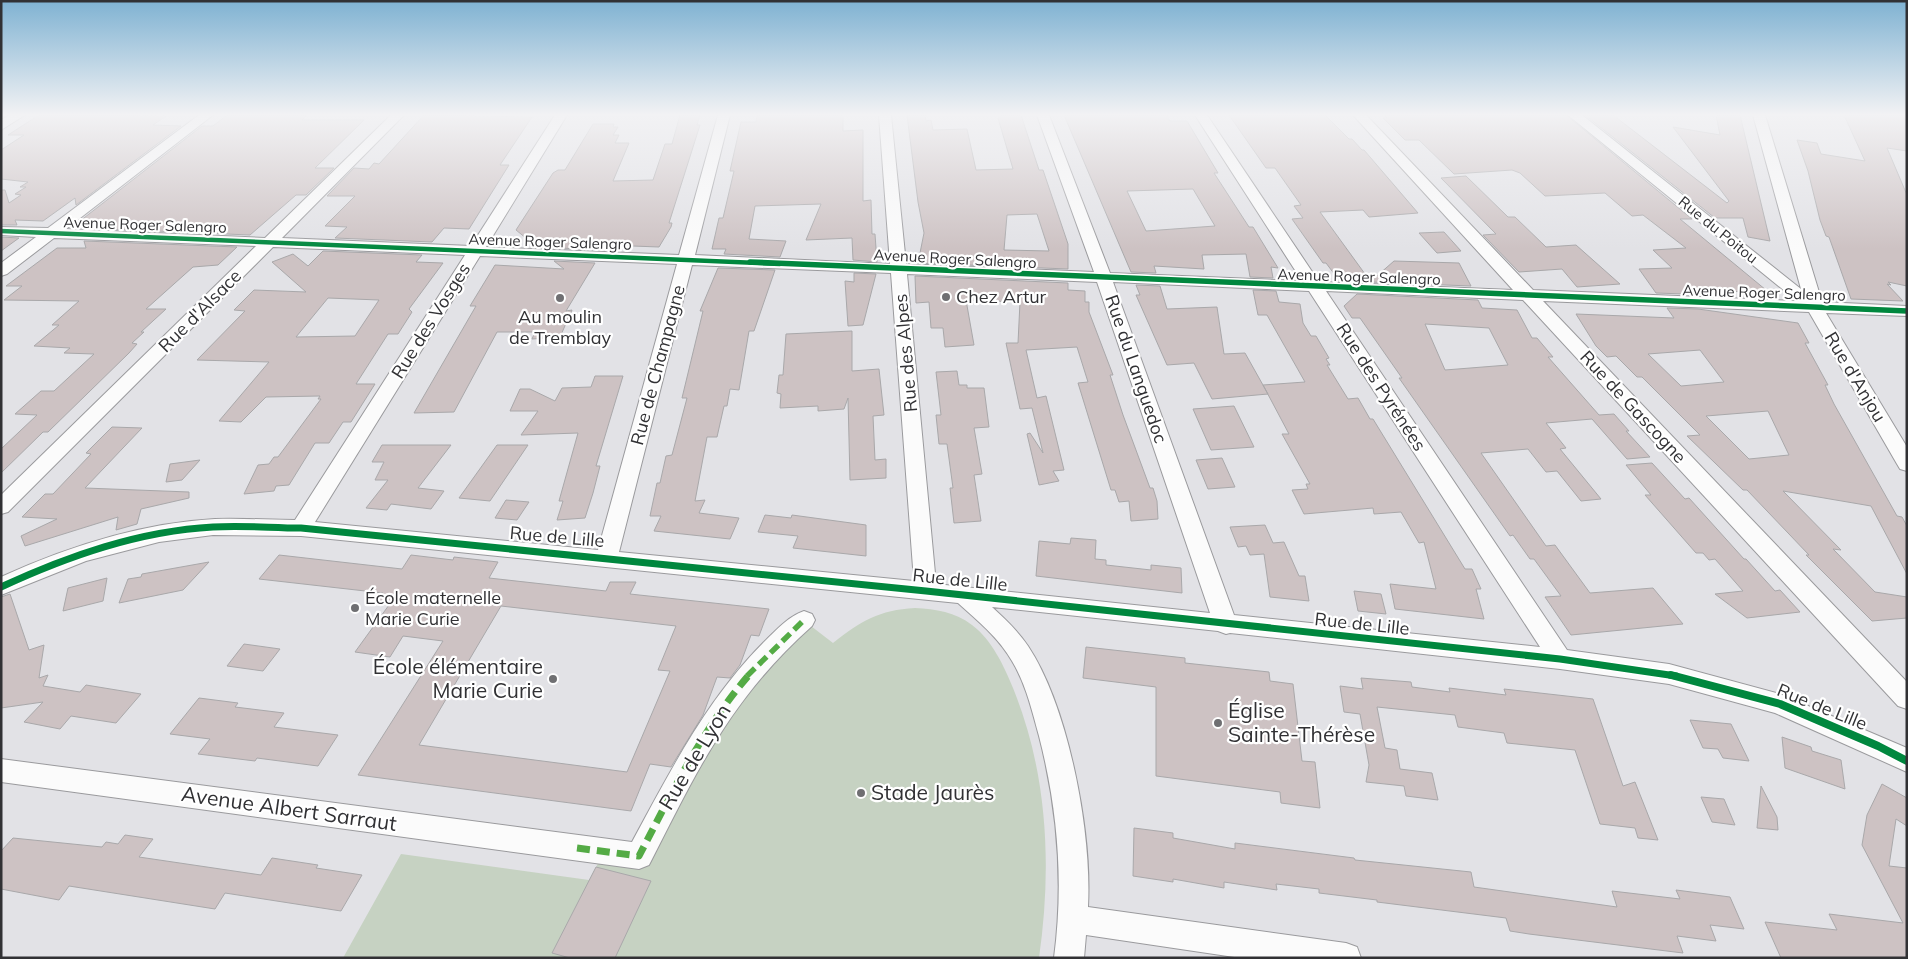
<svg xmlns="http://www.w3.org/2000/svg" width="1908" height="959" font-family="Mulish,sans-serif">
<rect width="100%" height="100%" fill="#e2e2e6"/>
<path fill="#c6d2c2" d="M915,608C936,609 955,612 972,625C992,640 1004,666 1013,688C1048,774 1052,867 1039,958H343L401,854L589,880L601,858L641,865L720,723L807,623L833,643C861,621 879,610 915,608Z"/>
<path fill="#cdc2c3" stroke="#a9a8aa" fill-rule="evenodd" d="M39,115L166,116L153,125L181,126L76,205L75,198L43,221L15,220L17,225H1V190H5L9,203L21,195L15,194L26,187H20L28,182L1,179V150L24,135H8Z
M227,115H307L302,120H364L315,168H334L306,195H296L250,235L84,228L91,222L80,221L202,126H213Z
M424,115L532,117L500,165H509L469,229L444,228L432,242L335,238L347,227L325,226L355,196H327L354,168L369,169L374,163L379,164Z
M680,115H700L697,125H700L669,223H672L671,227L659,247L606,245L603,250L537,247L516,230L553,173L558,170H565L593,124H614L613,127H618L613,135H619L615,143H629L613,181L653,180L665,144H672Z
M757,115H843V131L863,130V201L871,200L872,234H875L877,262L853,260L852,238L806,240L821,204L755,206L749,239L786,241L780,257L724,254L726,249H712L719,218H723L734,171H730L741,122H756Z
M907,115H925L926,121L931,120L933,130L967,129L976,170L1013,169L998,118H1001L1000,115H1021L1039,170H1043L1068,244V269L918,263L924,233L918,202ZM1037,214L1049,251L1004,250L1007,215Z
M1064,115H1167L1170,121H1187L1218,173H1214L1249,227H1253L1278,268L1271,267L1273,278L1250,277L1246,254L1202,255L1204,269L1154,266L1156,273L1131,272ZM1193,189L1215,226L1146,231L1127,191Z
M1229,115H1325L1349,139H1352L1362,150H1364L1418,213L1369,217L1363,210L1320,212L1365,274L1335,275L1326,263H1323L1292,219L1303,218L1294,206L1301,205L1275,168H1266Z
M1384,115H1566L1692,219H1680L1766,290L1685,294L1656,293L1639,269L1672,268L1653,250L1686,248L1643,215L1632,216L1605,193L1545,196L1520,173L1512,170L1454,174L1419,140H1405L1383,118H1387Z
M1585,115H1613L1727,203L1729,201L1673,127L1720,135L1716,115H1740L1770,241L1748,237L1743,218H1715Z
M1844,115H1907V151L1887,148L1907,195V286L1888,282L1891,285L1887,284L1903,301L1851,299L1829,237L1826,236L1820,220L1808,171L1797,140L1817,143L1821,154L1865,161Z
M1466,176L1508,217H1515L1546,247L1576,245L1620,284L1577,287L1562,269L1519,272L1483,235L1496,234L1441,178Z
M1444,232L1461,251L1437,253L1419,233Z
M1,237L19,238L1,251Z
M84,241L237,247L218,265L193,267L146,309H166L141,332H144L132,343L137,344L129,353L48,432H43L1,473V449L37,415L15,414L41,391H54L94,354L64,353L70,348L34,346L59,325H52L79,301L4,300L22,286H6L57,248H86Z
M323,251L422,255L416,262L443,263L409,309L412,312L398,334H388L356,384H375L351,422H343L329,443H315L289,485L276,486L274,491L244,494L258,465L269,464L274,457H278L321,399H318L320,396L266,397L241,422L219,421L269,362L197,360L245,311L234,310L254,290L306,292L272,262L293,254L308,266ZM328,298L379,300L355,336L296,337Z
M554,261L595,263L566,311L572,310L560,337L532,339L535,332H497L454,412L414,413L476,306H470L495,265L564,269Z
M1394,261L1459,263L1471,286L1370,282Z
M718,268L775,270L754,331H749L739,390L730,389L727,406H724L717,437H707L695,501L705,500L699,513L739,518L730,539L654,531L661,516H650L657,483H660L666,456L672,455L687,398H682L703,311H700Z
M854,273L876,274L863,325L848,326L845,281L854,282Z
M915,276L1068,283V290L1085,291V302H1089V312L1113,375H1110L1123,415L1150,488H1153L1157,501L1158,519L1131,521L1129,501L1119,502L1115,490H1111L1078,383L1088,382L1077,347L1026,350L1037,398L1046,396L1064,470L1053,471L1059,481L1039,485L1027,434L1030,433L1043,453L1032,408L1020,409L1006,343H1018L1020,302L966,300L974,345L945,347L943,328H931L929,302L916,303Z
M1136,285L1160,286L1167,309L1217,307L1224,354L1245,353L1268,394L1212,399L1194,363L1167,365L1136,295H1140Z
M1253,290L1276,291L1279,302L1300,304L1303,323L1311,336H1316L1329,358L1326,359L1330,365H1327L1348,399L1358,398L1370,419H1373L1465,569H1472L1481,589H1476L1484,619L1395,609L1390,584L1436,589L1424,542L1419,543L1401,512L1374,514L1373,508L1304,514L1292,490L1308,489L1306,484H1310L1282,434H1289L1263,385L1305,382L1267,315H1258Z
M1357,294L1478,300L1482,308L1517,310L1532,338H1537L1553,357H1548L1599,415L1614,414L1629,431H1626L1650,457L1627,459L1592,419L1546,423L1566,448L1560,449L1601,499L1581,501L1557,471L1546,472L1528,449L1481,453L1546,546L1555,545L1590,593L1653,588L1683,624L1571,635L1545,597L1561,596L1534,559H1530L1513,535L1510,536L1399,378H1402L1360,318H1352L1344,306ZM1425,324L1489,328L1508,365L1445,370Z
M1667,308L1698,309L1798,323L1809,343H1805L1828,385H1825L1834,404L1897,516L1902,517L1907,526V574L1871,506L1783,491L1841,550L1833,549L1875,592L1907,597V618L1872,621L1806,555H1809L1747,490H1743L1687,436L1700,435L1642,377H1637L1616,356L1607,357L1596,346L1576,314L1674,318ZM1700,350L1724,382L1681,386L1648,354ZM1768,411L1789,455L1749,459L1706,416Z
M852,331V371L879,369L884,415L873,416L875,460L886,459V478L850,480L848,398L844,409L818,411V406L780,408L781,394L777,393L779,375H783L786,334Z
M957,371L959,385H967V388H984L989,427L974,428L982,474L974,475L981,521L954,523L950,488H953L947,444H939L936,415H941L936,372Z
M595,376H623L596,466H600L593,493L585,518L557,520L563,501H559L578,433L521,435L538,411H510L520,389H530L555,401L562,388L591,387Z
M1234,406L1254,447L1211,450L1193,409Z
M112,427L142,428L85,488L189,492V498L141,509L137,524L116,530L118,517L25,546L21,536L57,519L22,517L45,494H53L91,454L86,453Z
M382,445H451L418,488L444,491L431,509L391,504L387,510L366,508L388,480H375L384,462H372Z
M497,445H528L490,501L459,498Z
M1222,458L1235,487L1208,489L1196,460Z
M200,460L182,480L166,482L170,464Z
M1652,463L1685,499L1689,498L1744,559H1746L1775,591L1780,590L1800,612L1747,618L1715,594L1743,591L1715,559L1709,560L1703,553H1696L1645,495H1651L1626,465Z
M506,500L529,502L517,520L495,518Z
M765,515L791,518L792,515L866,525V556L793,548L798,536L758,532Z
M1265,525L1273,543L1284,542L1299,576H1305L1309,601L1270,597L1264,554L1250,555L1246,546L1238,547L1230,527Z
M1071,538L1096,540L1095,559L1106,560V565L1151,570V565L1181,568L1182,593L1036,576L1039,541L1070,544Z
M279,555L402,569L411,555L453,560L454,557L498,562L489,578L606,591L610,582H636L630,594L769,609L759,636L751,635L740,665L730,678L717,677L703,715L671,767L650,764L631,811L358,775L443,641L403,636L390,657L355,652L389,605L376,603L383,593L259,579ZM501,606L676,626L658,670L670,671L627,772L419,745Z
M209,562L183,590L119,603L128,579L141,577L142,574Z
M107,578L103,601L63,611L68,588Z
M1354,591L1381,594L1386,614L1358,611Z
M10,594L29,650L44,645L39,678L48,675L43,686L80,692L86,685L141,694L116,723L71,716L60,729L24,722L43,702L1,708V597Z
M244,644L280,649L263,671L227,666Z
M1086,647L1185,658V663L1269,672L1270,681L1293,684L1302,761L1315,762L1320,808L1281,803L1280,792L1156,776V687L1083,678Z
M1361,678L1411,682L1412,687L1450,692L1449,688L1506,695L1504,689L1593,699L1623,786L1635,782L1658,840L1638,838L1635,828L1600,824L1575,750L1507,743L1504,733L1458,727L1455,715L1377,707L1385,748L1397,750L1400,769L1432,773L1438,800L1406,796L1404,786L1366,782L1369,765L1360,714L1344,712L1340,686L1363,689Z
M199,698L238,703L235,707L284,713L274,727L338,735L318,766L257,758L255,761L198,754L210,739L170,734Z
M1690,720L1731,724L1749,761L1723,758L1718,749L1703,748Z
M1782,737L1811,747L1812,751L1841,760L1845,789L1785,768Z
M1882,784L1907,798V826L1896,819L1889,866L1907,868V958H1781L1765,922L1837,930L1829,914L1903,923L1862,845L1867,815Z
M1761,786L1777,817L1778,830L1757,828Z
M1701,797L1724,799L1735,825L1712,822Z
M1134,828L1173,833V838L1235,849V843L1354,858L1355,860L1471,872L1474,887L1617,907L1612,891L1680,899L1676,890L1730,897L1744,929L1710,925L1716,941L1677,936L1683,953L1529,934L1510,931L1506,918L1377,902V900L1319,893V889L1276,884L1277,890L1224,882V888L1173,879V882L1133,876Z
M125,835L153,839L139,857L261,875L272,858L318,865L316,868L362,875L341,911L225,893L215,909L69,886L59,900L1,889V851L13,838L102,847L106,842L118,844Z
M596,867L651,881L615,958H570L552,953Z"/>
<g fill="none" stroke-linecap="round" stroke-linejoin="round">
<defs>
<path id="street" d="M10,115H25L1,130V120Z
M199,115H213L66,229L265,238L391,115H404L282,238L471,246L555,115H567L486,247L679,255L718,115H730L695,255L890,264L879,115H891L906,264L1094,272L1037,115H1049L1110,273L1302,281L1195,115H1207L1319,282L1513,290L1353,115H1366L1533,290L1797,301L1568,115H1582L1801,289L1753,115H1765L1822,302L1907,306V316L1826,313L1907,447V471L1900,469L1897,464L1809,312L1543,301L1907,682V709L1898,706L1523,300L1326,291L1567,650L1669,664L1780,694L1907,748V772L1775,713L1669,684L1560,669L1230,633L1226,634L1218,631L992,607C1005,619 1018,631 1028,646C1069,708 1092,833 1088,907L1346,943L1357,947L1361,958H1241L1086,935L1084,958H1054C1064,882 1058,810 1039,736C1032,711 1026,684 1012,661C999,638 978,621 958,603L301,536L213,535L159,542L86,561L1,595V577C67,547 141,523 215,519C241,518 268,520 295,520L465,255L273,247L8,512L1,514V495L256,246L54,238L7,274L1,276V263L36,237L1,235V227L48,228ZM480,256L677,264L598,550L315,522ZM692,265L891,273L914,581L619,552ZM907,274L1097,282L1210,613L936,584ZM1113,282L1309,291L1540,647L1234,615Z
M804,611L812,614L815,620L812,626C730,699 697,771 649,865L639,869L1,782V759L632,842C671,770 706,700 765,641C776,630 789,616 804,611Z"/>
</defs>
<use href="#street" stroke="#9a9a9d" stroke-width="2"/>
<use href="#street" fill="#fbfbfb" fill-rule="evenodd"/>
<path stroke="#54ab45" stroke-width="5.5" stroke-dasharray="11 5.5" stroke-linecap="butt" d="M747,676L804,620"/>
<path stroke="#54ab45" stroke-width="7" stroke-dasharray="13 7" stroke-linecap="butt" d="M577,848L639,856C672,793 702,729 749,675"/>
<defs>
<path id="cycleway-far3" d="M1,231L780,264"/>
<path id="cycleway-far2" d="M750,262L1907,311"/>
<path id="cycleway-far1" d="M1,587C68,556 139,531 213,527C242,525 272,528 301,528L926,591L1560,659L1676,676"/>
<path id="cycleway" d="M1671,675L1780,704L1878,746L1907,761"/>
</defs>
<use href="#cycleway-far3" stroke="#fff" stroke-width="6"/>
<use href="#cycleway-far2" stroke="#fff" stroke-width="8"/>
<use href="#cycleway-far1" stroke="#fff" stroke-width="10"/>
<use href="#cycleway" stroke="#fff" stroke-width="11"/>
<use href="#cycleway-far3" stroke="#00873e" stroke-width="4.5"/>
<use href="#cycleway-far2" stroke="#00873e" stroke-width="5.5"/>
<use href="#cycleway-far1" stroke="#00873e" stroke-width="7"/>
<use href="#cycleway" stroke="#00873e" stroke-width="8"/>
</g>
<linearGradient id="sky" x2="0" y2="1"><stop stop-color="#7fb2d2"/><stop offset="0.46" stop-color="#f2f2f4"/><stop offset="1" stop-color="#f2f2f4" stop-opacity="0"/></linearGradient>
<rect width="1908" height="249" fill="url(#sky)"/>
<g fill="#6f6f72" stroke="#fff" stroke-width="2">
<circle cx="946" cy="297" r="5"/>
<circle cx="560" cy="298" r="5"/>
<circle cx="355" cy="608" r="5"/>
<circle cx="553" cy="679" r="5"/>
<circle cx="1218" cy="723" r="5"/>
<circle cx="861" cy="793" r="5"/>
</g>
<g text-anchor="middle" stroke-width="4.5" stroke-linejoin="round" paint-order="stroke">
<g font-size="15" fill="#313134" stroke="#fff">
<text transform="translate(145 225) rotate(2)" y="5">Avenue Roger Salengro</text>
<text transform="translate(1718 230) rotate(39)" y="5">Rue du Poitou</text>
<text transform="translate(550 242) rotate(2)" y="5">Avenue Roger Salengro</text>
<text transform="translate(955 259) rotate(3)" y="5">Avenue Roger Salengro</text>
<text transform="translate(1359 277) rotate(2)" y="5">Avenue Roger Salengro</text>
<text transform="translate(1764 293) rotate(2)" y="5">Avenue Roger Salengro</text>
</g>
<g font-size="18" fill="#313134" stroke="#fff" text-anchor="start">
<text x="956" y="303">Chez Artur</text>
<text x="560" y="323" text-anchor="middle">Au moulin<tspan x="560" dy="21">de Tremblay</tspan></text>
<text x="365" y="604">École maternelle<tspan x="365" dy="21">Marie Curie</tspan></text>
</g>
<g font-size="18" fill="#313134" stroke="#fff">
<text transform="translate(200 311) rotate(-45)" y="6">Rue d'Alsace</text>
<text transform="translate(431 321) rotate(-58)" y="6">Rue des Vosges</text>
<text transform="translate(906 353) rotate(-95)" y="6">Rue des Alpes</text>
<text transform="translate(658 365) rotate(-75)" y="6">Rue de Champagne</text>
<text transform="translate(1136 369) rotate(71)" y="6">Rue du Languedoc</text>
<text transform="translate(1855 377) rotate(59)" y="6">Rue d'Anjou</text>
<text transform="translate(1381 387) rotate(57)" y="6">Rue des Pyrénées</text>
<text transform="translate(1633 407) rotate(47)" y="6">Rue de Gascogne</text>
<text transform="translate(557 537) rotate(5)" y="6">Rue de Lille</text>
<text transform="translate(960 580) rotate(6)" y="6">Rue de Lille</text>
<text transform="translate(1362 624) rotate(6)" y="6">Rue de Lille</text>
<text transform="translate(1822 707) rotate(22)" y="6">Rue de Lille</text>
</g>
<g font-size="21" fill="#313134" stroke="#fff" text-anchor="start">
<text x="543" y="674" text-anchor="end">École élémentaire<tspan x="543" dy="24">Marie Curie</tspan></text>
<text x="1228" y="718">Église<tspan x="1228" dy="24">Sainte-Thérèse</tspan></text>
<text x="871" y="800">Stade Jaurès</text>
</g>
<g font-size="21" fill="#313134" stroke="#fff">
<text transform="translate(695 757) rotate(-59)" y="7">Rue de Lyon</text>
<text transform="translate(289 809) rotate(8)" y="7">Avenue Albert Sarraut</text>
</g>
</g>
<rect width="1908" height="959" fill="none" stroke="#313134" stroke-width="5"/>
</svg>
